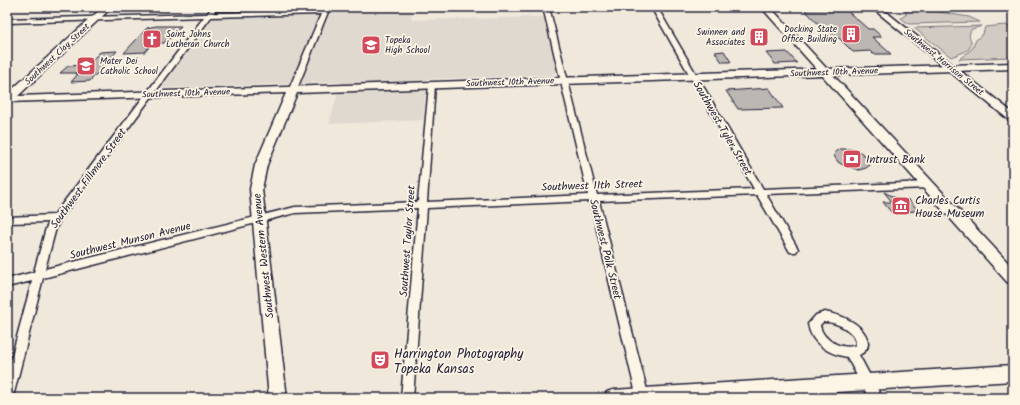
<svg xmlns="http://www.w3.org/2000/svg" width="1020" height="405" font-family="Kalam,sans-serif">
<rect width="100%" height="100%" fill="#efe8db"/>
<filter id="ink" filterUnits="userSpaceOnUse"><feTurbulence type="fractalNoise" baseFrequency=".025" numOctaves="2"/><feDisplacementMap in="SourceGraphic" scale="8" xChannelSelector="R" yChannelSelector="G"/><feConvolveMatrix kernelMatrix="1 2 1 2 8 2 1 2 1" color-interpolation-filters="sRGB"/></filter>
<g filter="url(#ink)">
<path fill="#e0d9cf" d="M332,7H413L411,20L544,17L557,70L555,73L551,75L427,79L423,120L329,124L341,82L165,88L162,86L213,18L329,14Z"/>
<path fill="#d1cbc3" stroke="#7a767f" d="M908,7L969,17L980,22L909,24L901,18L907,14H905Z
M1005,25L1013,28V57L959,59L972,49L976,40L983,34L985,27Z
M982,26L972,29C966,37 972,38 971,44L969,49L964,52L951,57L914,28Z"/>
<path fill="#bcb7b3" stroke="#22223b" d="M844,8L868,29H873L882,37H872L891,54H873L870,51L853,52L839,38L828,39L820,31H825L804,9Z
M156,26H181L171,38L168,39L164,43H152L145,52L124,53L147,28Z
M117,51L90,81L71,82L78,74H76L77,73H60L68,66L87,65L100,52Z
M724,51L731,62H722L715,52Z
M787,52L797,63L775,64L766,53Z
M769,88L783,108L738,109L726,91Z
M839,149H850L860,152L868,158L870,165L866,168L859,170L843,165L838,162L834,156L835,152Z
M884,192L898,199L909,200L919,211L891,212L883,202H892Z"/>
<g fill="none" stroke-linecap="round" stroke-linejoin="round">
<defs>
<path id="street" d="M212,7H218L213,13L323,10L324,7H330L297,89L293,91L289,89L321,14L211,17L60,220L56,228L45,269L295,207L418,202L429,85L432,83L435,85L427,202L588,195L543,7H549L597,195L754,189L651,7H657L763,189L928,182L932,185L928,188L766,194L798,249L796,252H790L757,195L599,201L649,398H637L590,201L427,208L413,398H401L418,208L295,213L43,278L13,397L7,398V374L32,281L7,287V279L34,272L46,228L50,222L7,223V217L54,215L204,17L7,23V19L207,14Z
M825,312C833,314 842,316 849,320C863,327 878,346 859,355L882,398H869L847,357C829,354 811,344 808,324L816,315ZM823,322C836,321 856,331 856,345C843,351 822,340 820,325Z"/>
<path id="secondary" d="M103,7H112L18,96L825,69L830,72L825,75L297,93L267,165L262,189L287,398H269L250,189L255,165L286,93L7,102V94Z
M871,7H880L1013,113V121L1009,120Z
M1013,365V381L743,398H604L607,392L613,390Z"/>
<path id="primary" d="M761,7H770L827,69L1013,63V69L833,75L1013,268V284L1007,282Z"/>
</defs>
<use href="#street" stroke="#22223b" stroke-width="3"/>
<use href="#secondary" stroke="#22223b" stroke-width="3"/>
<use href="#primary" stroke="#22223b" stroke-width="3"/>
<use href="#street" fill="#fcf5e5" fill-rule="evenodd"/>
<use href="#secondary" fill="#fcf5e5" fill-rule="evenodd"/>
<use href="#primary" fill="#fcf5e5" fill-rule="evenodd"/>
</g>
</g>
<defs>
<symbol id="building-square" viewBox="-11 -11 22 22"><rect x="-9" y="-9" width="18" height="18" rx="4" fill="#d1495b" stroke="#fcf5e5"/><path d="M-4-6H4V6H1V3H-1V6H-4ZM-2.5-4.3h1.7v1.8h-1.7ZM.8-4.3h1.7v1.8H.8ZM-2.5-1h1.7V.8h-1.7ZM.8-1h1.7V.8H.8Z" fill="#fff"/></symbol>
<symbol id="church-square" viewBox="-11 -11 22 22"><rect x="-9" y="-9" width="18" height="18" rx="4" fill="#d1495b" stroke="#fcf5e5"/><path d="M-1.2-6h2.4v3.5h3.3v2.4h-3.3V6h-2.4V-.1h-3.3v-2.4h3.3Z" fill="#fff"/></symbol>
<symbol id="school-square" viewBox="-11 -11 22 22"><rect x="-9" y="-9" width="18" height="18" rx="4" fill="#d1495b" stroke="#fcf5e5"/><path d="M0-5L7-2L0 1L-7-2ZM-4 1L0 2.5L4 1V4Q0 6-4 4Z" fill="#fff"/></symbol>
<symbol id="bank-square" viewBox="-11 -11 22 22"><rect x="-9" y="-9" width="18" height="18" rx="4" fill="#d1495b" stroke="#fcf5e5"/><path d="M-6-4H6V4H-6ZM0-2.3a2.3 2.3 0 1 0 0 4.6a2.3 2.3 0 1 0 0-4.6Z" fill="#fff"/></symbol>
<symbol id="museum-square" viewBox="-11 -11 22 22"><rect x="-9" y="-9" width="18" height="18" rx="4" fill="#d1495b" stroke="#fcf5e5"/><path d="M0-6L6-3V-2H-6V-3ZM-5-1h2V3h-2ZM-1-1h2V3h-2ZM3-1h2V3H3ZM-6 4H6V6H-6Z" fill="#fff"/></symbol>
<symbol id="theatre-square" viewBox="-11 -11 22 22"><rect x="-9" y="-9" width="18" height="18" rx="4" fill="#d1495b" stroke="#fcf5e5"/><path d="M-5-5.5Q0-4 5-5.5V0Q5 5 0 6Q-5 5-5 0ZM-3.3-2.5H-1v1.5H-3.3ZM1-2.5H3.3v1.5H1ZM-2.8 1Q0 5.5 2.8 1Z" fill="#fff"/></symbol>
</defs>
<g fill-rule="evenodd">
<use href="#building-square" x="840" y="23" width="22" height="22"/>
<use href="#building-square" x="748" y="26" width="22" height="22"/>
<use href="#church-square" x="141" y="28" width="22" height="22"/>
<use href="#school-square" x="360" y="34" width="22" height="22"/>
<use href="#school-square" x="75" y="55" width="22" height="22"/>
<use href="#bank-square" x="841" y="148" width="22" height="22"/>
<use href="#museum-square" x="890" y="195" width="22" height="22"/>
<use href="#theatre-square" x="369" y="349" width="22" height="22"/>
</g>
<g text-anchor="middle" stroke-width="3.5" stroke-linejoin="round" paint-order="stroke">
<g font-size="9" fill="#22223b" stroke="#fcf5e5" text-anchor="start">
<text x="837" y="32" text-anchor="end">Docking State<tspan x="837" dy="10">Office Building</tspan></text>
<text x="745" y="35" text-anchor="end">Swinnen and<tspan x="745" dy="10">Associates</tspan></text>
<text x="166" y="37">Saint Johns<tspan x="166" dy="10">Lutheran Church</tspan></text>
<text x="385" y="43">Topeka<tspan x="385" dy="10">High School</tspan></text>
<text x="100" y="64">Mater Dei<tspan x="100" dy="10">Catholic School</tspan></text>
</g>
<g font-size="9" fill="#22223b" stroke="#fcf5e5">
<text transform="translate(57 54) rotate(-43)" y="3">Southwest Clay Street</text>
<text transform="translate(944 62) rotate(39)" y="3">Southwest Harrison Street</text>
<text transform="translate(834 72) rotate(-2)" y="3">Southwest 10th Avenue</text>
<text transform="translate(510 82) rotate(-2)" y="3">Southwest 10th Avenue</text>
<text transform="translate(186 93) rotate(-2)" y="3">Southwest 10th Avenue</text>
</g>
<g font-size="11" fill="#22223b" stroke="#fcf5e5">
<text transform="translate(723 128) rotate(60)" y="4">Southwest Tyler Street</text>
<text transform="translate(88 178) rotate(-54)" y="4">Southwest Fillmore Street</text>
<text transform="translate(592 185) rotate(-2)" y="4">Southwest 11th Street</text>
<text transform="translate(130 240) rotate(-14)" y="4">Southwest Munson Avenue</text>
<text transform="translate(407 241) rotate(-86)" y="4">Southwest Taylor Street</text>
<text transform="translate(606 249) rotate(76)" y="4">Southwest Polk Street</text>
<text transform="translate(263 256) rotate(-96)" y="4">Southwest Western Avenue</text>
</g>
<g font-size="11" fill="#22223b" stroke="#fcf5e5" text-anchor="start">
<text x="866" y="163">Intrust Bank</text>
<text x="915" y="204">Charles Curtis<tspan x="915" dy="13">House Museum</tspan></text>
</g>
<g font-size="13" fill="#22223b" stroke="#fcf5e5" text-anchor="start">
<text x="394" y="358">Harrington Photography<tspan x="394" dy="15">Topeka Kansas</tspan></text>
</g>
</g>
<rect width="1020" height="405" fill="none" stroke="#fcf5e5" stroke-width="24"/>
<rect x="12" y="12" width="996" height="381" fill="none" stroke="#22223b" stroke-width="1.5" filter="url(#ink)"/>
</svg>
